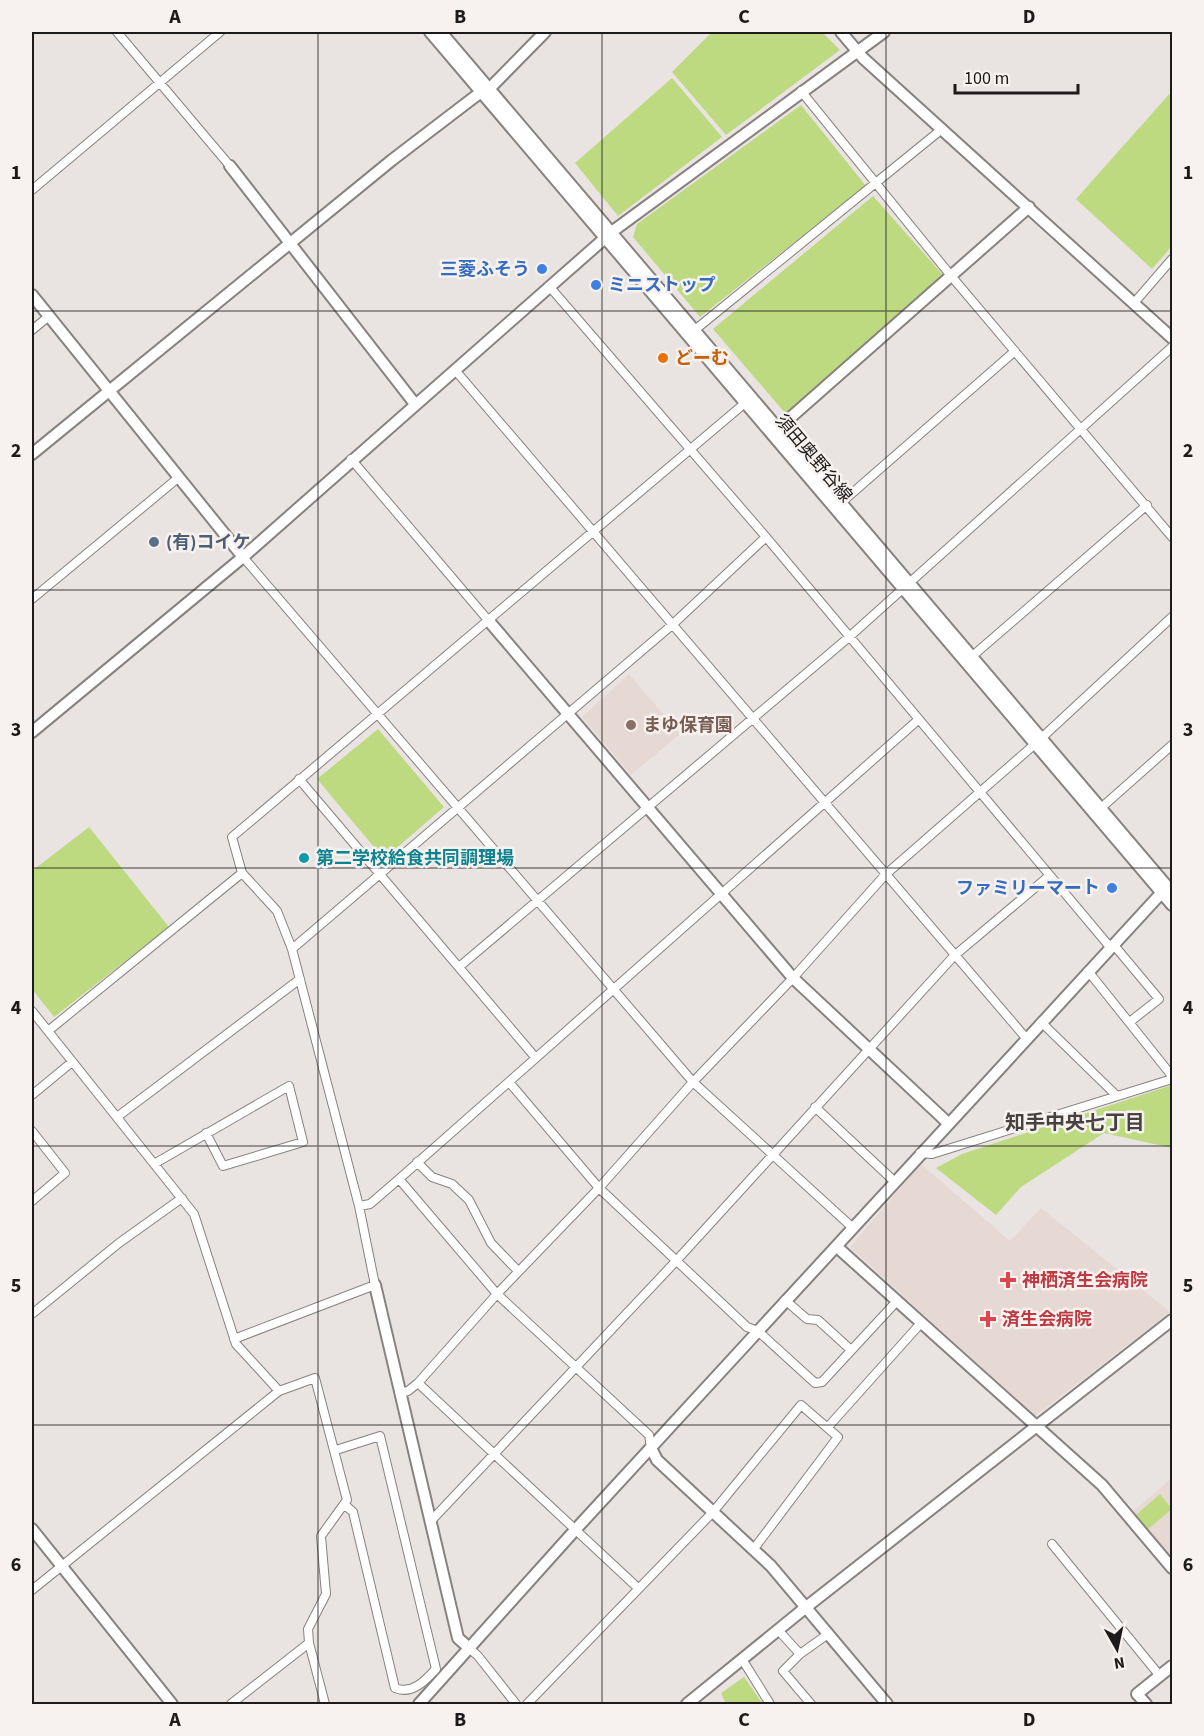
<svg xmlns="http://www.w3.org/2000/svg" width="1204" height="1736" font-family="'Source Sans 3','Noto Sans JP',sans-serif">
<rect width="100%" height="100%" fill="#e9e4e2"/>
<path fill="#e6d8d3" d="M629,674L680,734L631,775L582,717Z
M921,1164L1010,1241L1041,1208L1170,1312L1035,1416L850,1247Z
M1172,1478V1562L1130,1514Z"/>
<path fill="#bdda81" d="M712,32H822L840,50L726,135L672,72Z
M672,78L722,137L618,216L575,163Z
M1172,91V246L1152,269L1076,199Z
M801,105L866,186L700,317L633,237L637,224Z
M873,196L944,276L786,414L713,329Z
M378,729L444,807L384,859L317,779Z
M89,827L169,927L54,1017L32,989V871Z
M1172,1085V1148L1104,1133L1021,1187L996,1215L936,1168L962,1154Z
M1160,1494L1172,1509L1148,1529L1136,1515Z
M744,1677L763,1704H726L721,1693Z"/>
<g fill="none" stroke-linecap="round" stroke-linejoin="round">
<defs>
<path id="street" d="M117,32L230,166
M801,91L952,277L1172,537
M32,190L220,32
M549,286L766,537L1110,947
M1134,303L1172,259
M696,329L942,129
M32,330L48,317
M455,370L1026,1038
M351,459L488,620
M842,502L1015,351
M243,557L693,1082L853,1228
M32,599L178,478
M969,659L1147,505
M299,779L535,1057
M1101,808L1172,745
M1113,944L1159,999L1131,1021
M292,949L672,625L766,537
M459,967L848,638L1172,347
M1088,971L1172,1076
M32,1011L194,1214L236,1344L279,1391L315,1378L347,1500L321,1536L326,1594L308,1629L309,1643L325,1704
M1041,1022L1117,1096
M48,1031L242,873
M509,1082L599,1188L747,1327L758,1331L815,1383L822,1382L897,1301
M32,1095L72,1062
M815,1107L895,1182
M117,1117L300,979
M32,1131L65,1173L32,1201
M920,1153L932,1154L1172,1079
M417,1162L432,1177L452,1184L469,1200L491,1243L518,1271
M154,1164L289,1086L303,1142L223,1166L206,1133
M399,1179L497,1294L649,1435L651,1448
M359,1206L370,1204L399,1179L918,720
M785,1300L807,1319L818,1320L851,1350
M32,1314L119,1243L182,1198
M234,1339L375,1285L359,1206L292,949L277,911L242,873L232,837L745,403
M418,1383L638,1588
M400,1393L408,1391L418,1383L497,1294L599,1188L693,1082L793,978L885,875L1035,744L1172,617
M828,1427L921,1323
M336,1450L380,1436L436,1669C425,1681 412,1695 395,1688L353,1512L345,1505
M430,1522L677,1260L954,956L1049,876
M1052,1544L1160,1676
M32,1590L279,1391
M779,1631L800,1654
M468,1647L478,1656L516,1704
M742,1659L770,1704
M231,1704L309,1643
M527,1704L713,1512L801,1405L838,1437L753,1550
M811,1704L783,1671L800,1654L828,1634"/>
<path id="secondary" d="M430,32L1172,905
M441,32L1172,892
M841,32L863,58L1172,338
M230,166L415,404
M32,295L243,557
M773,433L1029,207
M32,454L392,160L481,92L490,88L545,32
M488,620L793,978L948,1123
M32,732L243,557L613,231L884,32
M837,1247L1102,1485L1172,1568
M375,1285L458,1638L468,1647
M651,1448L657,1460L771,1566L887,1704
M32,1529L172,1704
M419,1704L576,1529L1166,888
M687,1704L805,1608L1172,1320
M1146,1704L1137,1694L1172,1666"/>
</defs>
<use href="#street" stroke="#878280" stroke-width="10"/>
<use href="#secondary" stroke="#878280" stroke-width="14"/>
<use href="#street" stroke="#fff" stroke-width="8"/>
<use href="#secondary" stroke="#fff" stroke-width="10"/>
</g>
<path fill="none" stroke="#1c1a1a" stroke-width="1.5" stroke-opacity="0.55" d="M318,32V1704M602,32V1704M886,32V1704M32,311H1172M32,590H1172M32,868H1172M32,1146H1172M32,1425H1172"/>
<g fill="#3f7fe0" stroke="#f7f1ef" stroke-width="2">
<circle cx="542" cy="269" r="6"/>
<circle cx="596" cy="285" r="6"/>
<circle cx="1112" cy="888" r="6"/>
</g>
<circle fill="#e8710a" stroke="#f7f1ef" stroke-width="2" cx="663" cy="358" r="6"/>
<circle fill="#5c6f8a" stroke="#f7f1ef" stroke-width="2" cx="154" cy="542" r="6"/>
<circle fill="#8d6e63" stroke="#f7f1ef" stroke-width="2" cx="631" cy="725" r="6"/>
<circle fill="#0f9aa8" stroke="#f7f1ef" stroke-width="2" cx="304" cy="858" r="6"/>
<g fill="#e0444e" stroke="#f7f1ef" stroke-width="2">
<path d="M1005 1271h6v6h6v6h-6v6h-6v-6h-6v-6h6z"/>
<path d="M985 1310h6v6h6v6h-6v6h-6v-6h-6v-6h6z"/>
</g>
<g text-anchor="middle" stroke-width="5" stroke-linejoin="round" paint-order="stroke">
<g font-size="18" font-weight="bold" fill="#366cbe" stroke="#f7f1ef" text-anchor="end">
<text x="530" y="275">三菱ふそう</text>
<text x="608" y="291" text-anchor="start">ミニストップ</text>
<text x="1100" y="894">ファミリーマート</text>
</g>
<g font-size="18" font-weight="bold" fill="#c56008" stroke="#f7f1ef" text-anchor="start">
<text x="675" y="364">どーむ</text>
</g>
<g font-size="18" fill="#1c1a1a" stroke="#f7f1ef">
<text transform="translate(814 458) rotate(50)" y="6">須田奥野谷線</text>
</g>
<g font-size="18" font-weight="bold" fill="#4e5e75" stroke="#f7f1ef" text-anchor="start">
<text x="166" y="548">(有)コイケ</text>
</g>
<g font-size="18" font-weight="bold" fill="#785e54" stroke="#f7f1ef" text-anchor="start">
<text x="643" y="731">まゆ保育園</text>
</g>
<g font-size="18" font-weight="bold" fill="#0d838f" stroke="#f7f1ef" text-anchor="start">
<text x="316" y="864">第二学校給食共同調理場</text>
</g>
<g font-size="18" font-weight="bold" fill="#be3a42" stroke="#f7f1ef" text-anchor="start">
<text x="1022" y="1286">神栖済生会病院</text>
<text x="1002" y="1325">済生会病院</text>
</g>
<g font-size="20" font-weight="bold" fill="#464241" stroke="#f7f1ef">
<text x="1075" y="1129">知手中央七丁目</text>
</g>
</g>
<rect width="1204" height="1736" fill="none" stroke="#f7f1ef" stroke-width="66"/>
<g transform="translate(1117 1649) rotate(171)" stroke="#f7f1ef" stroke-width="4.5" paint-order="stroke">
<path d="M0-4.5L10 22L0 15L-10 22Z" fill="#1c1a1a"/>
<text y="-9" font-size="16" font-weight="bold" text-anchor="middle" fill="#1c1a1a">N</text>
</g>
<path d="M955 84v9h123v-9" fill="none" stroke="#1c1a1a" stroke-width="3"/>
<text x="964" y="84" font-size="18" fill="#1c1a1a" stroke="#f7f1ef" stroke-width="4.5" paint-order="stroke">100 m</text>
<rect x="33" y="33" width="1138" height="1670" fill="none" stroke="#1c1a1a" stroke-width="2"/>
<g font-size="20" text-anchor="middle" font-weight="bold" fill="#1c1a1a">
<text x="175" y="23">A</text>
<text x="460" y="23">B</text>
<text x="744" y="23">C</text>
<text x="1029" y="23">D</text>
<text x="16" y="179">1</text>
<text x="1188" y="179">1</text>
<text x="16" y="457">2</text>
<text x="1188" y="457">2</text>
<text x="16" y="736">3</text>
<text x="1188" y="736">3</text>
<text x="16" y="1014">4</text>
<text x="1188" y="1014">4</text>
<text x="16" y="1292">5</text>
<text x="1188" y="1292">5</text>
<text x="16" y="1571">6</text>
<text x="1188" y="1571">6</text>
<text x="175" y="1726">A</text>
<text x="460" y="1726">B</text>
<text x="744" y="1726">C</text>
<text x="1029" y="1726">D</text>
</g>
</svg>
